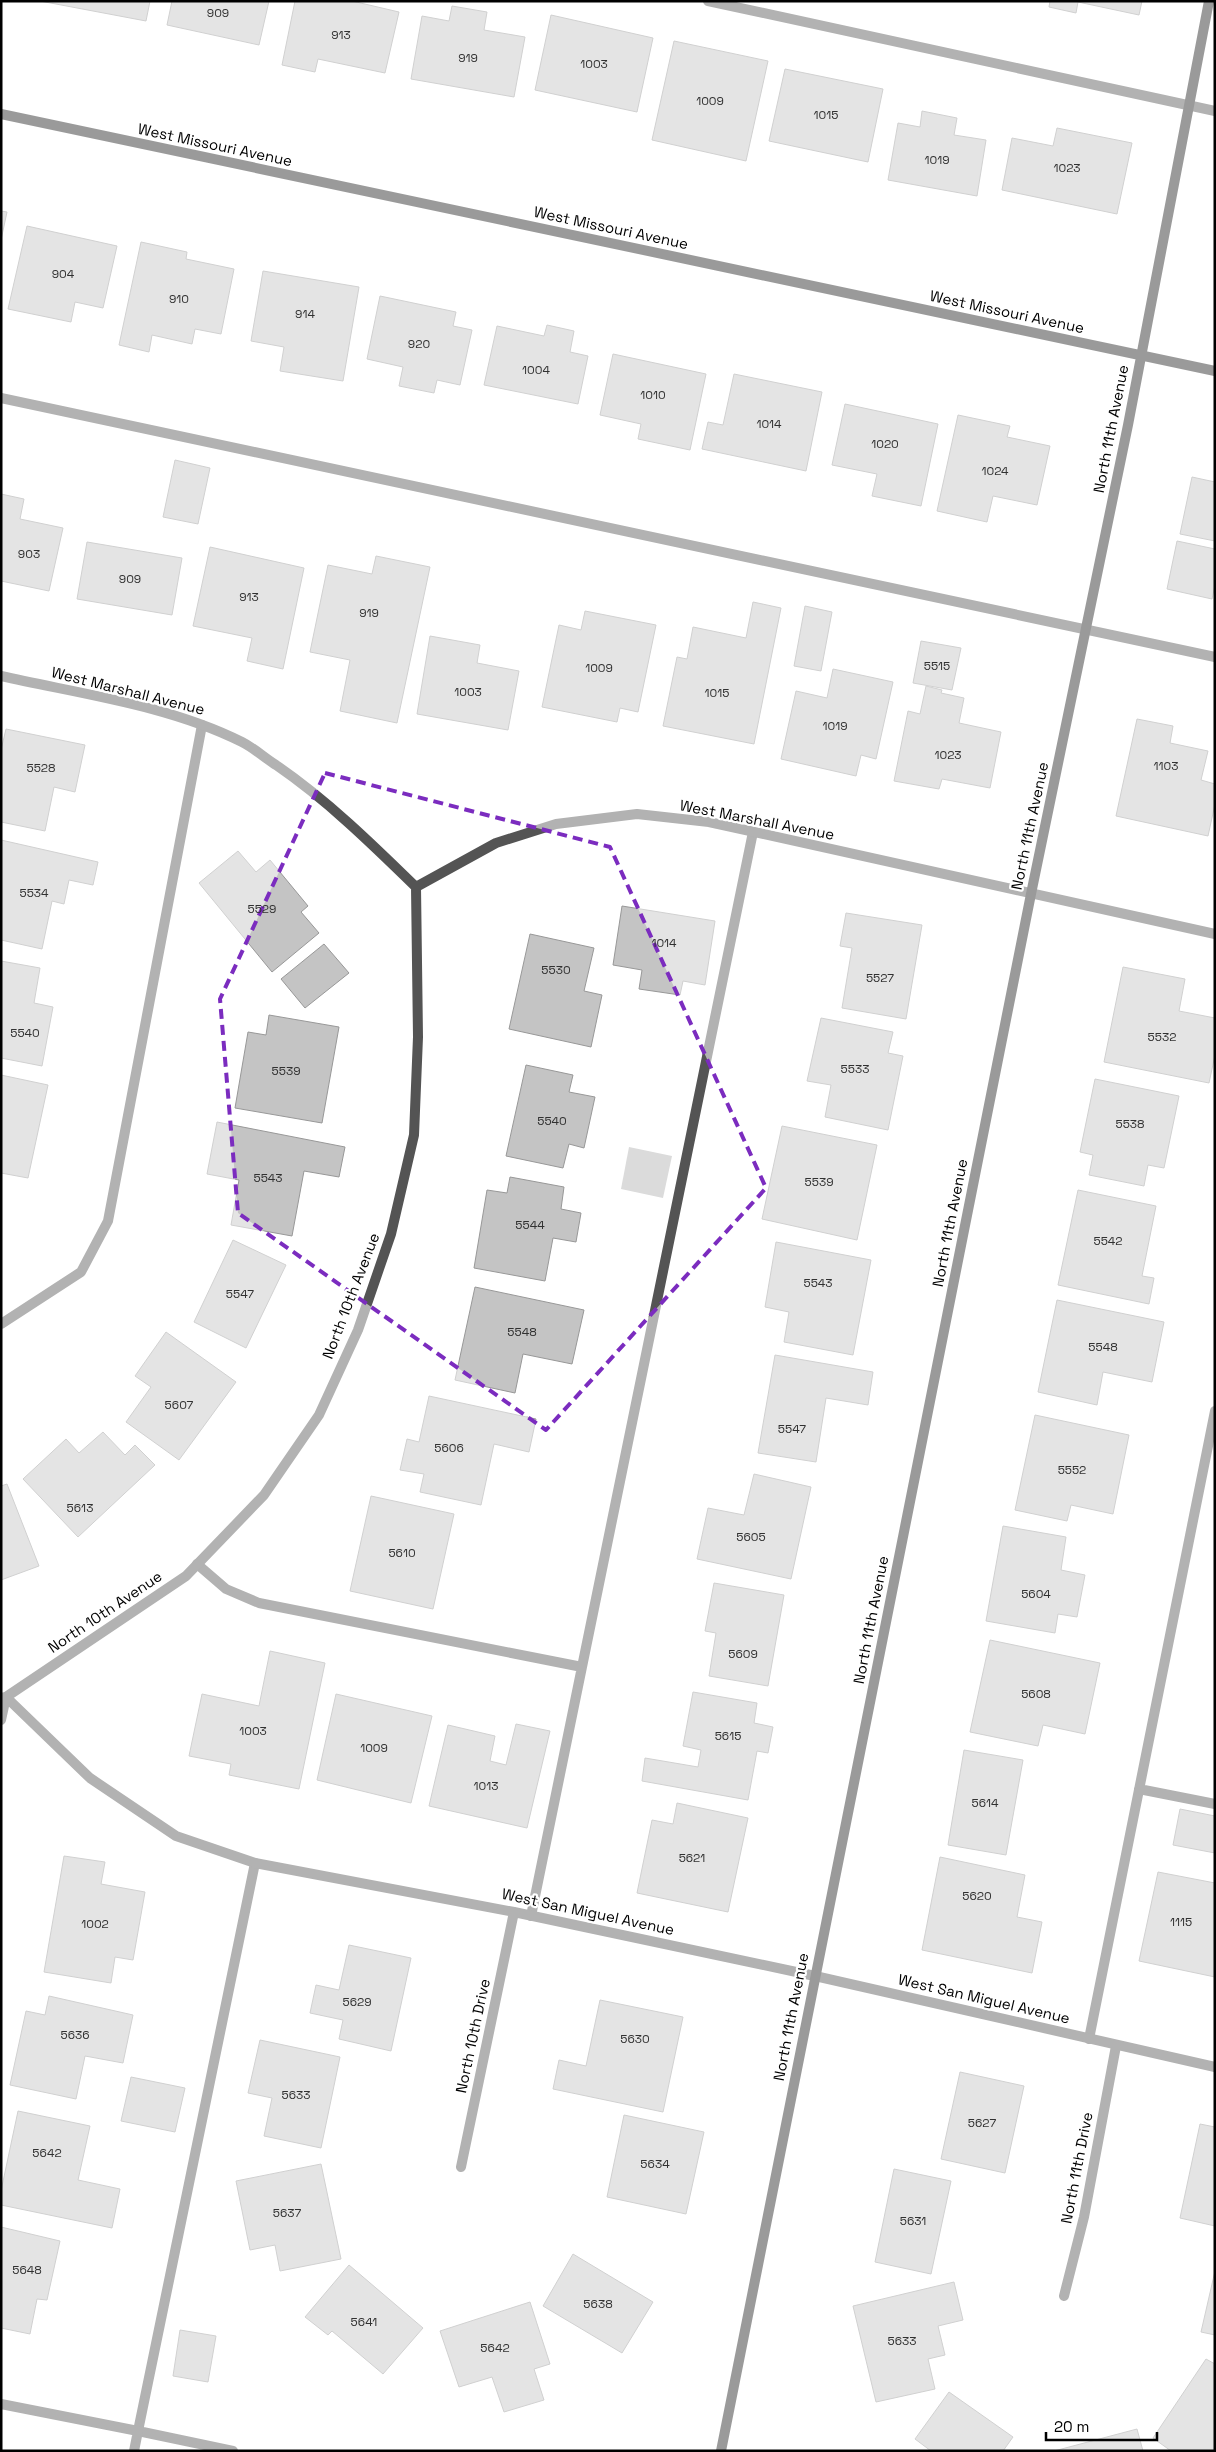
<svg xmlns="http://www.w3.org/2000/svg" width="1216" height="2452" font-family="'Space Grotesk',sans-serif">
<rect width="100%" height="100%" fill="#fff"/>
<path fill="#dbdbdb" d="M629,1147L672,1156L663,1198L621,1189Z"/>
<path fill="#c4c4c4" stroke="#989898" d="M40,1H150L146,21Z
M172,1H269L259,45L167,25Z
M295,1H352L399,12L385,73L318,59L315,72L282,65Z
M1050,1H1142L1139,15L1078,2L1076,13L1049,7Z
M452,6L487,12L484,30L525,37L514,97L411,79L422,16L449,21Z
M551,15L653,38L637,112L535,90Z
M674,41L768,61L746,161L652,140Z
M785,69L883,89L868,162L769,141Z
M922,111L957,118L954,135L986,140L977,196L888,180L898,123L920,127Z
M1057,128L1132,143L1117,214L1002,190L1012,138L1053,146Z
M1,211L7,212L1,240Z
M27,226L117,246L103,308L75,302L71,322L8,309Z
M141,242L187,252L186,259L234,269L221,334L195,329L192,344L152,335L149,352L119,345Z
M263,271L359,287L343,381L280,371L284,347L251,341Z
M380,296L456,312L453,326L472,330L460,385L437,380L434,393L399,386L403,367L367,359Z
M547,325L574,331L570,352L588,356L578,404L484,385L497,326L544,336Z
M613,354L706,374L690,450L638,439L641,424L600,415Z
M734,374L822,392L806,471L702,449L708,422L723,425Z
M845,404L938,424L921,506L872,496L877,474L832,465Z
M958,415L1010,426L1007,437L1050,446L1037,505L993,496L987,522L937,511Z
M175,460L210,468L198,524L163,517Z
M1192,477L1215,482V541L1180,534Z
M1,494L24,499L20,519L63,528L49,591L1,581Z
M1177,541L1215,549V585L1212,599L1167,589Z
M87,542L182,558L172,615L77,599Z
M210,547L304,568L283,669L247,661L252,638L193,626Z
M376,556L430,567L397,723L340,711L350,660L310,652L328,565L372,574Z
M753,602L781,608L754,744L663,726L677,657L687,659L693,627L746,638Z
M805,606L832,612L821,671L794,666Z
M585,611L656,625L638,712L620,708L617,722L542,707L559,625L581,630Z
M430,636L480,645L477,663L519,671L508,730L417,714Z
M921,641L961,648L952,690L913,683Z
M833,669L893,682L876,759L861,755L856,776L781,759L796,691L827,698Z
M926,686L942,690L941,693L964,698L959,723L1001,732L990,788L942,779L939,789L894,781L908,711L920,714Z
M1137,719L1173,726L1170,743L1208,751L1201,780L1215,784V804L1208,836L1116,816Z
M6,729L85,745L75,792L54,787L45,831L1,822V750Z
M1,840L98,862L93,885L69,880L64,904L52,901L42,949L1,940Z
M238,851L256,872L270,860L308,906L301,912L319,933L272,972L199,883Z
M622,906L715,921L705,985L683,981L680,995L639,989L642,970L613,965Z
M846,913L922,925L906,1019L842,1008L852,948L840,946Z
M530,934L594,948L584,991L602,995L591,1047L509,1029Z
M324,944L349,973L305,1008L281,979Z
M1,961L40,968L34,1003L53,1007L42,1066L1,1058Z
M1123,967L1185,979L1179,1011L1215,1018V1055L1209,1083L1104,1062Z
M269,1015L339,1027L322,1123L235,1108L248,1032L266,1035Z
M821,1018L893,1032L888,1053L903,1056L888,1130L825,1117L831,1085L807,1081Z
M526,1065L573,1075L569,1092L595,1097L584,1148L569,1144L563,1168L506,1156Z
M1,1075L48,1085L28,1178L1,1173Z
M1095,1079L1179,1096L1164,1168L1148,1165L1144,1186L1089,1175L1093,1155L1080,1152Z
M217,1122L345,1147L339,1177L304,1171L292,1236L231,1225L239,1180L207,1174Z
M782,1126L877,1145L857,1240L762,1219Z
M510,1177L564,1187L561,1209L581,1213L576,1242L553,1238L545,1281L474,1268L487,1190L507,1193Z
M1078,1190L1156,1206L1142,1276L1154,1278L1149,1304L1058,1285Z
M233,1240L286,1265L246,1348L194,1322Z
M776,1242L871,1260L853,1355L784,1342L789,1312L765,1307Z
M475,1287L584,1310L572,1364L523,1354L515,1393L455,1380Z
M1057,1300L1164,1322L1152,1382L1103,1372L1097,1405L1038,1392Z
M166,1332L236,1382L179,1460L126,1422L151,1387L135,1376Z
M775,1355L873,1372L868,1405L826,1398L816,1462L758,1453Z
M429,1396L536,1419L529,1452L494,1444L481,1505L420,1492L424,1474L400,1470L407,1439L419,1442Z
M1035,1415L1129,1435L1113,1514L1071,1505L1067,1521L1015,1510Z
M103,1432L125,1455L135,1445L155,1465L78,1537L23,1479L66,1439L79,1453Z
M754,1474L811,1487L791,1579L697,1559L708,1508L744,1515Z
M7,1484L39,1566L1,1580V1486Z
M371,1496L454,1514L433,1609L350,1591Z
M1003,1526L1066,1537L1061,1570L1085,1575L1077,1617L1058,1614L1055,1633L986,1621Z
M714,1583L784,1595L768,1686L709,1676L716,1633L705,1631Z
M990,1640L1100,1663L1085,1734L1043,1725L1038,1746L970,1732Z
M270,1651L325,1663L299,1789L229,1775L231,1764L189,1756L202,1694L259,1706Z
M693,1692L757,1703L754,1723L773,1727L768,1753L757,1751L748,1800L642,1781L645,1758L698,1767L701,1750L683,1746Z
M336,1694L432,1716L411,1803L317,1780Z
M516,1724L550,1731L527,1828L429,1806L448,1725L495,1736L490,1761L506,1765Z
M964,1750L1023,1760L1006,1855L948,1845Z
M677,1803L748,1818L728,1912L637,1893L652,1820L673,1824Z
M1180,1809L1215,1816V1853L1173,1845Z
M64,1856L105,1862L101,1884L145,1892L133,1960L115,1957L111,1983L44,1972Z
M940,1857L1025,1875L1017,1917L1042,1922L1032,1973L922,1950Z
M1158,1872L1215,1883V1977L1139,1961Z
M349,1945L411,1958L391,2051L339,2039L343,2020L310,2013L316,1985L339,1990Z
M49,1996L133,2015L123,2063L85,2056L76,2099L10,2085L26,2011L45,2015Z
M600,2000L683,2017L663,2112L553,2089L559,2060L586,2066Z
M260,2040L340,2057L321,2148L264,2136L272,2098L248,2093Z
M960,2072L1024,2086L1005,2173L941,2159Z
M131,2077L185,2088L175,2132L121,2121Z
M18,2111L90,2126L78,2180L120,2189L112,2228L1,2205V2191Z
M624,2115L704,2132L686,2214L607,2197Z
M1200,2124L1215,2127V2226L1180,2218Z
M321,2164L341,2259L280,2271L275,2245L250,2250L236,2181Z
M894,2169L951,2181L931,2274L875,2262Z
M1,2227L60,2241L47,2300L37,2299L30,2334L1,2328Z
M573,2254L653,2302L622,2353L543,2306Z
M349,2265L423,2328L383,2374L332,2331L328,2335L305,2317Z
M1215,2271V2335L1201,2332Z
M954,2282L963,2320L938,2326L945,2355L928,2359L935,2389L876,2402L853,2306Z
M530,2302L550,2364L534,2369L544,2400L504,2412L492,2377L459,2387L440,2331Z
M180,2330L216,2336L208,2382L173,2376Z
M1206,2359L1215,2364V2451H1171L1153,2438Z
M949,2392L1013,2437L1003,2451H931L915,2439Z
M1137,2429L1143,2451H1054Z"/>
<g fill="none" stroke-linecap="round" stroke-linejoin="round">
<path stroke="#545454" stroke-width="10" d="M708,1L1215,111
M1,398L1215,657
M1,1324L81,1272L108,1221L202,725
M197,1564L226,1589L259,1603L582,1667
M1139,1789L1215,1804
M531,1916L753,832
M1089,2039L1215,1411
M233,2451L138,2431L255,1863"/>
<path stroke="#545454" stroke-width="10" d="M1,676C81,694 168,705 242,742C254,748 265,758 276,765C327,800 372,844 416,887
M416,887L496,843L556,824L637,814L709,822L1215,934
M1,1698L6,1697L90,1778L176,1836L255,1863L514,1912L815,1976L1215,2067
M1,1720L6,1697L186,1576L264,1495L319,1415L358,1330L391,1234L414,1135L418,1037L416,887
M461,2167L514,1912
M1064,2296L1084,2217L1116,2046
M1,2404L138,2431L134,2451"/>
<path stroke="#212121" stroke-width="10" d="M1,114L1215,371
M721,2451L1031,894L1128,425L1209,1"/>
</g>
<path d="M0 0H1216V2452H0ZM325,773L610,847L766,1188L546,1430L238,1213L220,999Z" fill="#fff" fill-opacity=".55" fill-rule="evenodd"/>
<path fill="none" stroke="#7b2cbf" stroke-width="4" stroke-dasharray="10 6" stroke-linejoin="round" d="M325,773L610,847L766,1188L546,1430L238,1213L220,999Z"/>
<g text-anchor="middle" stroke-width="4.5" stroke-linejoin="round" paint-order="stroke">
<g font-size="12" fill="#313131">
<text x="218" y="17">909</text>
<text x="341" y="39">913</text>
<text x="468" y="62">919</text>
<text x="594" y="68">1003</text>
<text x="710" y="105">1009</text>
<text x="826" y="119">1015</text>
<text x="937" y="164">1019</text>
<text x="1067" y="172">1023</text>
<text x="63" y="278">904</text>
<text x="179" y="303">910</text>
<text x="305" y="318">914</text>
<text x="419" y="348">920</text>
<text x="536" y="374">1004</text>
<text x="653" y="399">1010</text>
<text x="769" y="428">1014</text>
<text x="885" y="448">1020</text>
<text x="995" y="475">1024</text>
<text x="29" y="558">903</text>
<text x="130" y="583">909</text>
<text x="249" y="601">913</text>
<text x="369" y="617">919</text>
<text x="937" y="670">5515</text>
<text x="599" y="672">1009</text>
<text x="468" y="696">1003</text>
<text x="717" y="697">1015</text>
<text x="835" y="730">1019</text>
<text x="948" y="759">1023</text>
<text x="1166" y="770">1103</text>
<text x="41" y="772">5528</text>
<text x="34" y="897">5534</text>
<text x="262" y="913">5529</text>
<text x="664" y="947">1014</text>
<text x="556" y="974">5530</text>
<text x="880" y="982">5527</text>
<text x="25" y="1037">5540</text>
<text x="1162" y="1041">5532</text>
<text x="855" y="1073">5533</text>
<text x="286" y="1075">5539</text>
<text x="552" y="1125">5540</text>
<text x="1130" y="1128">5538</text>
<text x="268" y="1182">5543</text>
<text x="819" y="1186">5539</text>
<text x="530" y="1229">5544</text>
<text x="1108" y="1245">5542</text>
<text x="818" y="1287">5543</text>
<text x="240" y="1298">5547</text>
<text x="522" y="1336">5548</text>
<text x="1103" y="1351">5548</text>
<text x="179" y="1409">5607</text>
<text x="792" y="1433">5547</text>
<text x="449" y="1452">5606</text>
<text x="1072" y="1474">5552</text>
<text x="80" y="1512">5613</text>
<text x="751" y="1541">5605</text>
<text x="402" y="1557">5610</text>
<text x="1036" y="1598">5604</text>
<text x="743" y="1658">5609</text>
<text x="1036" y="1698">5608</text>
<text x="253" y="1735">1003</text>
<text x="728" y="1740">5615</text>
<text x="374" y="1752">1009</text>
<text x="486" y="1790">1013</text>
<text x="985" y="1807">5614</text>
<text x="692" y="1862">5621</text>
<text x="977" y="1900">5620</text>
<text x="1181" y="1926">1115</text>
<text x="95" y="1928">1002</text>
<text x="357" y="2006">5629</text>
<text x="75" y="2039">5636</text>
<text x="635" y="2043">5630</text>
<text x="296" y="2099">5633</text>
<text x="982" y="2127">5627</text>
<text x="47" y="2157">5642</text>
<text x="655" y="2168">5634</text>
<text x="287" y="2217">5637</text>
<text x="913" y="2225">5631</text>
<text x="27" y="2274">5648</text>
<text x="598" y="2308">5638</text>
<text x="364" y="2326">5641</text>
<text x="902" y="2345">5633</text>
<text x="495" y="2352">5642</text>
</g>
<g font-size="15" fill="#000" stroke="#fff">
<text transform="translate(215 145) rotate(12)" y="5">West Missouri Avenue</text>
<text transform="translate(611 228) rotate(12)" y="5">West Missouri Avenue</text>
<text transform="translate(1007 312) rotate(12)" y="5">West Missouri Avenue</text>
<text transform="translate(1111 429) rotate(-79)" y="5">North 11th Avenue</text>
<text transform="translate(128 691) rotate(14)" y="5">West Marshall Avenue</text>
<text transform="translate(757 820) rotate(11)" y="5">West Marshall Avenue</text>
<text transform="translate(1030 826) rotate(-78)" y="5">North 11th Avenue</text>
<text transform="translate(950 1223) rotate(-79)" y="5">North 11th Avenue</text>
<text transform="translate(351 1296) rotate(-69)" y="5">North 10th Avenue</text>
<text transform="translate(105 1612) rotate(-34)" y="5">North 10th Avenue</text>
<text transform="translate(871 1620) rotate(-79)" y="5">North 11th Avenue</text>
<text transform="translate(588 1912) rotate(12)" y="5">West San Miguel Avenue</text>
<text transform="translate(984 1999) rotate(13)" y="5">West San Miguel Avenue</text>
<text transform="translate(791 2017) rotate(-79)" y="5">North 11th Avenue</text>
<text transform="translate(473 2036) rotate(-78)" y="5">North 10th Drive</text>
<text transform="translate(1077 2168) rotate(-79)" y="5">North 11th Drive</text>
</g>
</g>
<rect width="1216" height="2452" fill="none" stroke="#000000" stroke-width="5"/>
<path d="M1046 2432v8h111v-8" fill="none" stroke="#000000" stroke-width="2.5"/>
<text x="1054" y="2432" font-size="15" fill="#000000" stroke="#ffffff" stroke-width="4" paint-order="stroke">20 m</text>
</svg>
